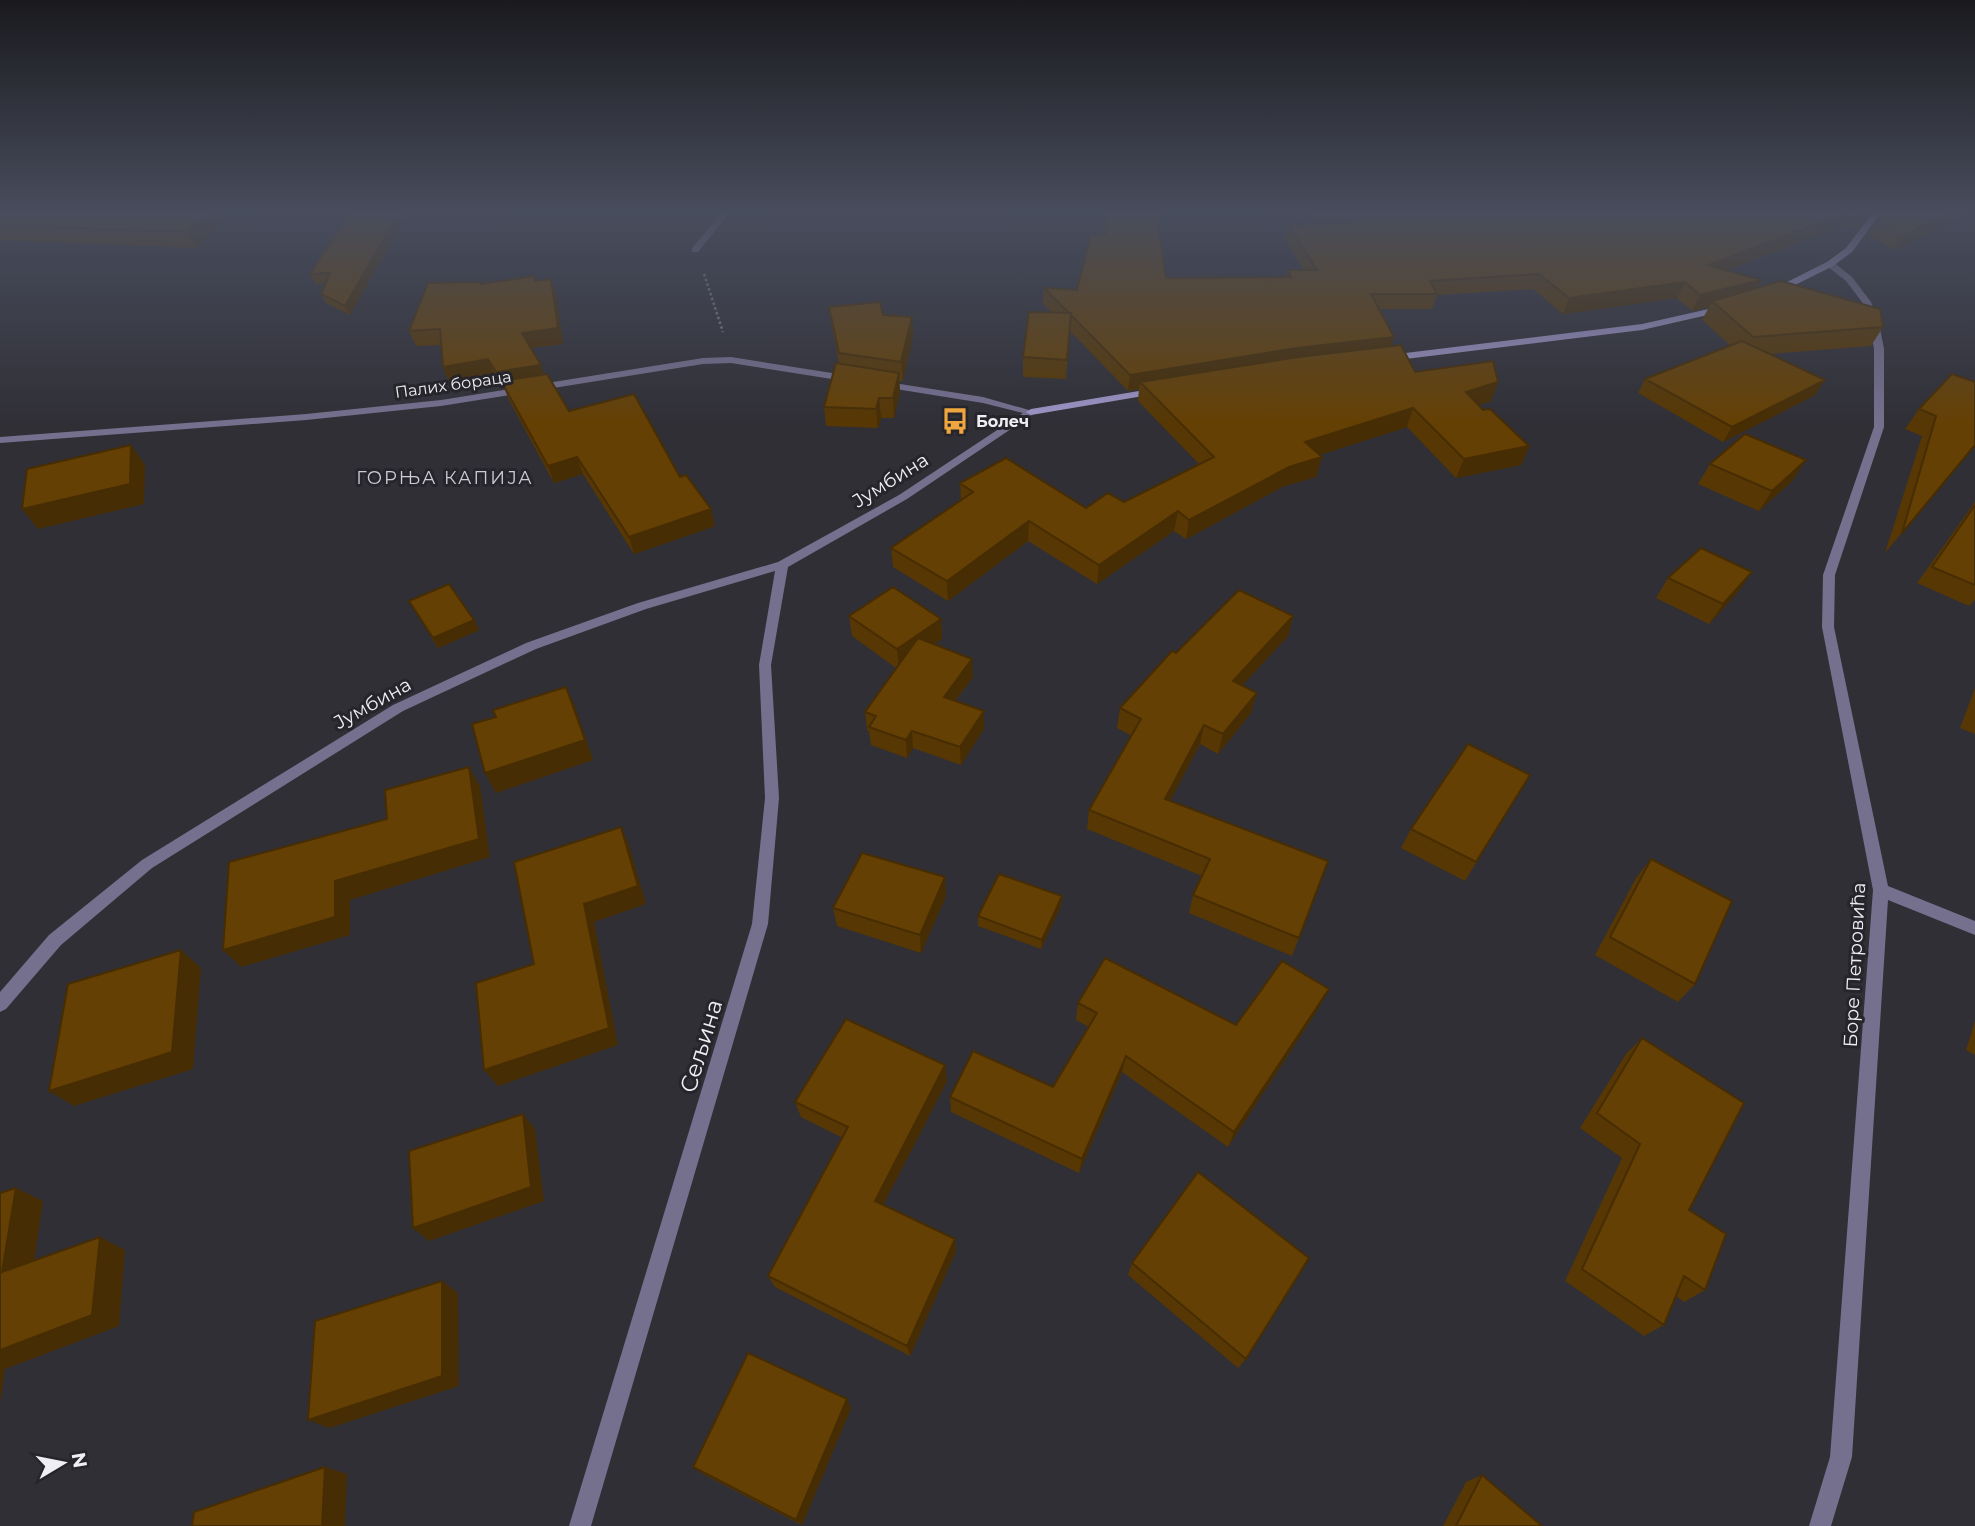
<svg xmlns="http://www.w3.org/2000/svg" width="1975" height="1526" font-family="Montserrat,sans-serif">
<rect width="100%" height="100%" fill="#302f36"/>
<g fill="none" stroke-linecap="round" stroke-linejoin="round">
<path stroke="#818086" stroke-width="2.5" stroke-dasharray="2.5 2.5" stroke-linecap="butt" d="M704,274L723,332"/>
<path fill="#76708f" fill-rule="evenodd" d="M723,211H731L698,252H692V248Z"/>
<path fill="#76708f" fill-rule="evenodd" d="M1827,262H1833L1852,277L1871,302L1879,323L1884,349V427L1835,575L1834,627L1888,886L1975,921V935L1888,900L1852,1457L1831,1526H1809L1830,1457L1873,890L1822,627L1823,575L1874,427V349L1869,323L1862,302L1846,281L1827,266Z
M731,357L851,376L856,379L851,382L731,363L703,364L441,406L306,420L0,443V437L306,414L441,400L703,358Z
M881,381L983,397L1036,412L907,499L788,567L771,665L779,798L768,924L591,1526H569L752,924L765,798L759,665L775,571L646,609L536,649L403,711L152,868L61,945L6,1009L0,1012V992L49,935L142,860L393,705L526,643L638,603L778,562L899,495L1023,413L983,403L877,386V382Z"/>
<path fill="#9d94c5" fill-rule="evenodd" d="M1874,211H1882L1852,252L1833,266L1777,294H1771V290L1827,262L1846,248Z
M1722,306L1727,309L1725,311L1642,330L1389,361L1384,358L1389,355L1642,324Z
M1157,388L1162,391L1161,393L1031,415L1026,412L1031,409Z"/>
</g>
<path fill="#573703" d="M0,211H232L196,248L0,240Z
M351,211L350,315L326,303L321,294L326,283L315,284L310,274Z
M1102,211H1162L1159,231L1166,278L1286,277L1288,270H1304L1285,240L1288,225L1324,223L1305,211H1872L1857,230L1845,225L1727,270L1756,288L1883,327L1871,346L1769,354L1815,395L1723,442L1638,393L1645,379L1730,345L1702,320L1709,307L1692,311L1677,298L1563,314L1533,289L1437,295L1432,309H1379L1394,337L1391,346L1415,372L1491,401L1478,405L1483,410L1529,446L1521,465L1456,478L1407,427L1319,455L1322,457L1316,477L1284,486L1186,539L1174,531L1097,584L1028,541L948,601L893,567L891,548L961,501L960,483L1086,508L1124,502L1199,464L1138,401L1139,389L1128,391L1070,331L1066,379L1023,377V357L1052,313L1043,303L1044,288L1077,290L1104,235Z
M1884,211H1974L1894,250L1868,235Z
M551,279L556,294L563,344L531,348L544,375L569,411L680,477L715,526L634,554L583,474L554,483L508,398L504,387L502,388L494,374L449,382L443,367L441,345L416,346L409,331L482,283L536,281Z
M829,307L883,315L912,317L913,336L903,381H899L900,392L894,418H881L878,428L826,426L824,407L839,364L832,326Z
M1975,382V446L1885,553L1922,436L1905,429L1919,409Z
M1710,464L1793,480L1759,511L1698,484Z
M1975,502V600L1969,606L1917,583Z
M1668,578L1738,592L1709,624L1656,598Z
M409,601L474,620L479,630L438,648Z
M849,616L941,619L942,639L934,644L973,677L955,701L984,711V729L961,765L913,748L907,758L871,745L869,731L867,730L865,712L896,668L852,636Z
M1293,616L1288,636L1242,685L1257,693L1251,713L1218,754L1200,744L1170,801L1299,938L1292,956L1189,913L1193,895L1202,876L1087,829L1089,810L1132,736L1117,728L1120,708L1176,653Z
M1975,688V734L1960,728Z
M1530,775L1465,881L1401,848L1411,829Z
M1651,859L1695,984L1678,1002L1595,955L1636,878Z
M946,896L921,953L837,926L833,908Z
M1062,896L1061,906L1041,949L978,926V916Z
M1078,1003L1236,1025L1320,1006L1228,1147L1122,1072L1079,1173L951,1112L950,1097L1053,1087L1089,1027L1076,1020Z
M1975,1021V1055L1966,1050Z
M1642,1038L1689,1210L1705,1290L1684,1302L1676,1296L1664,1325L1644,1336L1565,1281L1622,1158L1580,1128L1626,1054Z
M947,1081L883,1205L955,1239L956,1251L910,1356L775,1287L768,1276L843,1138L801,1117L795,1102Z
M1132,1263L1246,1359L1238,1368L1128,1275Z
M847,1399L851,1408L802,1525L703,1474L693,1467Z
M1482,1475L1542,1526H1443L1466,1482Z"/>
<path fill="#472d03" d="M209,211H232L196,248L188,232Z
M400,211H409L350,315L345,306Z
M1853,211L1845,225L1700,280L1708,265Z
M1870,211H1872L1857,230L1866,216Z
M1954,211H1974L1894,250L1904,235Z
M551,279L556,294L563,344L527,348L522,333Z
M1761,280L1753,295L1712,301L1709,307L1692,311L1700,295Z
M1685,282L1677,298L1563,314L1569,298Z
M912,317L913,336L903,381L901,362Z
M1394,337L1389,353L1140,382L1139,389L1128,391L1130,375L1297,348Z
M488,359L494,374L449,382L443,367Z
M541,365L546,380L501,381L504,387L502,388L496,372Z
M899,373L900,392L894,418L893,398Z
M1825,380L1815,395L1723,442L1732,427Z
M1498,382L1491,401L1459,411L1466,392Z
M879,398L881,418L878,428L876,409Z
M1413,408L1407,427L1300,461L1305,442Z
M131,445L145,465L144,504L38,529L22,509Z
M1529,446L1521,465L1456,478L1464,459Z
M577,457L583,474L554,483L548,466Z
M1322,457L1316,477L1284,486L1186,539L1189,520L1289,467Z
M1806,460L1793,480L1759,511L1772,491Z
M711,509L715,526L634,554L629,537Z
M1178,511L1174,531L1097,584L1099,565Z
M1029,521L1028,541L948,601L947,581Z
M1752,572L1738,592L1709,624L1723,604Z
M1293,616L1288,636L1228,701L1233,681Z
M941,619L942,639L899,669L897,649Z
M474,620L479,630L438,648L433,638Z
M972,659L973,677L944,715V697Z
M566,687L575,706L593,760L496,793L485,773Z
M1257,693L1251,713L1218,754L1223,734Z
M984,711V729L961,765L960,747Z
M1204,725L1200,744L1161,818L1165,799Z
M912,731L913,748L907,758L906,740Z
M469,767L480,786L490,857L350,900V935L241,967L223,950L335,881Z
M621,827L629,845L646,904L594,922L618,1045L498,1086L484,1070L584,904Z
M945,877L946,896L921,953L920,935Z
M1062,896L1061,906L1041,949L1042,940Z
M181,950L201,968L193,1069L74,1106L49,1091Z
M1329,989L1320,1006L1228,1147L1234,1132Z
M1126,1056L1122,1072L1079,1173L1082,1159Z
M945,1065L947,1081L878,1215L875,1201Z
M523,1114L535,1129L544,1201L429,1241L413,1228Z
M16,1188L43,1201L31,1284L2,1272Z
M100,1237L125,1250L119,1326L5,1369L0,1404V1350Z
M955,1239L956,1251L910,1356L907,1346Z
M442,1281L458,1293L459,1386L329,1428L308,1420Z
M847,1399L851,1408L802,1525L796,1520Z
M325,1467L347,1474L345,1526H322Z"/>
<path fill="#654004" stroke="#472d03" stroke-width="2" d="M0,211H209L188,232L0,225Z
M351,211H400L345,306L321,294L330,273L310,274Z
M1105,211H1162L1159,229L1166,278L1291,277L1288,270H1317L1288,225L1349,222L1331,211H1852L1708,265L1761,280L1700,295L1685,282L1569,298L1539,274L1430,281L1437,294H1371L1394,337L1297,348L1130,375L1071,315V313H1069L1044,288L1077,290L1091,234L1107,235Z
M1855,211H1870L1866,216Z
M1884,211H1954L1904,235L1878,220Z
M534,276L535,281L551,279L558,328L522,333L541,365L496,372L488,359L443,367L440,329L409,331L428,283L481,282V284Z
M1781,281L1880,309L1883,327L1753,337L1712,301Z
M880,302L883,315L912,317L901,362L839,353L829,307Z
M1029,312L1071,313L1067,360L1023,357Z
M1742,341L1825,380L1732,427L1645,379Z
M1401,345L1415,372L1493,361L1498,382L1466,392L1483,410L1490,409L1529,446L1464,459L1413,408L1305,442L1322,457L1289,467L1189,520L1178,511L1099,565L1029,521L947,581L891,548L973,492L960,483L1006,458L1086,508L1108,493L1124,502L1214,457L1140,382L1299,357Z
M836,363L899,373L893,398H879L876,409L824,407Z
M547,374L569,411L634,394L680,477L686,475L711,509L629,537L577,457L548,466L501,381Z
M1952,374L1975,382V445L1902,533L1936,416L1919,409Z
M1745,434L1806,460L1772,491L1710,464Z
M131,445L130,484L22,509L27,469Z
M1975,505V585L1932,567Z
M1701,548L1752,572L1723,604L1668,578Z
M449,584L474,620L433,638L409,601Z
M893,587L941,619L897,649L849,616Z
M1239,590L1293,616L1233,681L1257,693L1223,734L1204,725L1165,799L1328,861L1299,938L1193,895L1210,859L1089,810L1141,719L1120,708L1172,651L1176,653Z
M918,638L972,659L944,697L984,711L960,747L912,731L906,740L869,727L876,716L865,712Z
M566,687L585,740L485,773L472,724L496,717L493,710Z
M1468,744L1530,775L1476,862L1411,829Z
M469,767L479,839L335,881V917L223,950L229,862L387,819L385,790Z
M621,827L638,886L584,904L609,1028L484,1070L476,983L534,964L514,862Z
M862,853L945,877L920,935L833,908Z
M1651,859L1732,901L1695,984L1610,937Z
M999,874L1062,896L1042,940L978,916Z
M181,950L172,1052L49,1091L68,984Z
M1105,958L1236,1025L1282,961L1329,989L1234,1132L1126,1056L1082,1159L950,1097L973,1051L1053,1087L1097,1013L1078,1003Z
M846,1019L945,1065L875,1201L955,1239L907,1346L768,1276L848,1127L795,1102Z
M1642,1038L1744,1103L1689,1210L1726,1234L1705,1290L1684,1276L1664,1325L1582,1269L1640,1144L1597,1113Z
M523,1114L531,1187L413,1228L409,1151Z
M1198,1172L1309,1258L1246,1359L1132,1263Z
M16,1188L2,1272L100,1237L92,1315L0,1350V1193Z
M442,1281V1376L308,1420L315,1321Z
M748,1353L847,1399L796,1520L693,1467Z
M325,1467L322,1526H192L194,1512Z
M1482,1475L1542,1526H1456Z"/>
<linearGradient id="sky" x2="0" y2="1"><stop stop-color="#1a1a1e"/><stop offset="0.5" stop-color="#484d5d"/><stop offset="1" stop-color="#484d5d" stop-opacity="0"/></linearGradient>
<rect width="1975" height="424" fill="url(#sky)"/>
<defs>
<symbol id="bus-bare" viewBox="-9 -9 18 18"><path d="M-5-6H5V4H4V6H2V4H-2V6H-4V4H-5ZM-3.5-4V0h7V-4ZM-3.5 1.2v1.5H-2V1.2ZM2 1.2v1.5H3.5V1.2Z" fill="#f0a63e" stroke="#26252b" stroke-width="2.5" paint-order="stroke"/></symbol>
</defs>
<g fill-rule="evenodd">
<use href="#bus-bare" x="936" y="402" width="38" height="38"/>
</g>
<g text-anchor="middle" stroke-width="6" stroke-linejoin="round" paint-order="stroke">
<g font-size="16" fill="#efeef3" stroke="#26252b">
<text transform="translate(453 384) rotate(-8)" y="6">Палих бораца</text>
</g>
<g font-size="16" font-weight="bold" fill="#efeef3" stroke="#26252b" text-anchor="start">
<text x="976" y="427">Болеч</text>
</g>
<g font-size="18" letter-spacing="2" fill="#cdcbd4" stroke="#26252b">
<text x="445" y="484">ГОРЊА КАПИЈА</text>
</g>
<g font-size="19" fill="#efeef3" stroke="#26252b">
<text transform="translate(890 480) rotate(-32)" y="7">Јумбина</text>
<text transform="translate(372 703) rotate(-29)" y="7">Јумбина</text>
<text transform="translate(1854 965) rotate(-87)" y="7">Боре Петровића</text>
</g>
<g font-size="23" fill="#efeef3" stroke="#26252b">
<text transform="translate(701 1046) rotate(-73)" y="8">Сељина</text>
</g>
</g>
<g transform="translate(63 1463) rotate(80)" stroke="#26252b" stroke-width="5" paint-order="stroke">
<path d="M0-5L12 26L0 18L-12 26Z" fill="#efeef3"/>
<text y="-10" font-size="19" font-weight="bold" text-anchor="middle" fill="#efeef3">N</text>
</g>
</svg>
